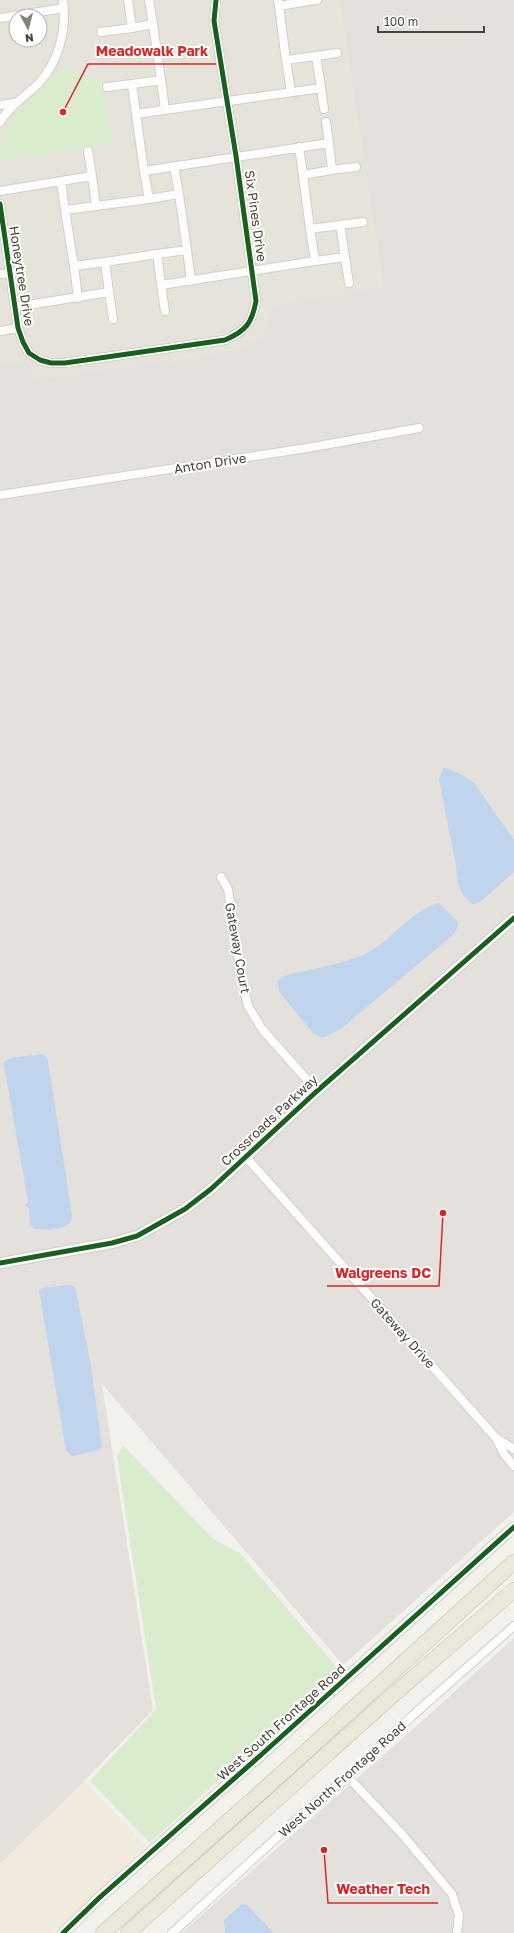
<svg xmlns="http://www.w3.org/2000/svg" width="514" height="1933" font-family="'Golos Text',sans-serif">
<rect width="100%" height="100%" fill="#f2f1ec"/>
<path fill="#e5e3da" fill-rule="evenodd" d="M0,0H339L383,287L276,305L261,336L231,352L35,379L29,361L0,365ZM16,16H40V40H16Z"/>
<path fill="#f0ebdd" d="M85,1780L146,1846L53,1933H0V1864Z"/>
<path fill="#e4e1dc" d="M339,0H514V1512L343,1665L102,1384L153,1710L85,1780L0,1864V365L29,361L35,379L231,352L261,336L275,305L383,287Z
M514,1638V1933H181L421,1722Z"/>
<path fill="#dbebce" d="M59,68L103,80L112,144L0,162C0,110 34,106 59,68Z
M123,1445L213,1539L240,1553L339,1670L150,1843L90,1781L156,1709L117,1457Z"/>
<path fill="#c0d5ed" d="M443,768C449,767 468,778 474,783L514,840V872L479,903L472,904L463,895L458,884L456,866L439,779Z
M439,903L457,921L458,926L454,934L341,1029L322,1038L313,1033L280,993L277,982L281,977C307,969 347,964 369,952C392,939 416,907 439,903Z
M42,1054L46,1056L48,1061L72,1215L71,1222C63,1230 43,1231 33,1228L30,1223L29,1208L25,1206L28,1202L4,1065L5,1061L11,1058Z
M69,1285L73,1286L76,1290L91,1366L102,1447L99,1450L72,1456L66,1451L39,1290L42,1288Z
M242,1904L247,1905L274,1933H225L224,1920Z"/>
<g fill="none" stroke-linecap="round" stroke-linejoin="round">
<defs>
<path id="minor" d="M128,0L132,28L153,24L149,0
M278,0L279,6L308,1V0
M308,1L317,0
M279,6L286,60
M0,18L64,8
M153,24L161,80
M101,32L132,28
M316,56L337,53
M107,87L132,84
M321,88L324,109
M0,105L14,103
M165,110L161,80L132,84L136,114L321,88L316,56L286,60L291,92
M136,114L144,171
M0,122C10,105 25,97 39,83C59,61 67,29 63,0
M326,122L329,143
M88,151L92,176
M174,166L179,194L149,199L144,171L329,143L332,170L303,175L299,147
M332,170L356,167
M303,175L310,229
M0,191L92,176L96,206L65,210L61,181
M179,194L187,250
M0,204L18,328L23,342L29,353L40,360L51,363H65L225,340C246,331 252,323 256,301L236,156L214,21L216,0
M96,206L149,199
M65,210L74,266
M340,225L363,222
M345,257L349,283
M105,262L157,254
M0,274L10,273
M191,281L187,250L157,254L161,285L315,261L310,229L340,225L345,257L315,261
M161,285L165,311
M109,292L113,319
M16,307L109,292L105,262L74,266L78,298
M0,331L18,328
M0,495L307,448L419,428
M221,877L228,889L242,981L248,1006L262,1029L317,1091
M246,1157L496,1438L504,1454L514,1466
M496,1438L514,1449
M348,1777L402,1834L452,1894L459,1915L457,1933
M172,1933L307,1810L348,1777L412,1716L514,1626"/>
<path id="tertiary" d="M0,1263L112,1243L137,1236L185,1209L211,1189L317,1091L514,918
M63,1933L99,1898L262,1754L514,1527"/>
<path id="motorway" d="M103,1933L279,1776L514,1562
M128,1933L393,1695L514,1590"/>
</defs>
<use href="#minor" stroke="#d0cfca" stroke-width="10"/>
<use href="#tertiary" stroke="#d0cfca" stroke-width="12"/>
<use href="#motorway" stroke="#c8c1a9" stroke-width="16"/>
<use href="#minor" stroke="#fdfdfc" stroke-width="8"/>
<use href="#tertiary" stroke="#fdfdfc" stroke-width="10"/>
<use href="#motorway" stroke="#ebe8db" stroke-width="15"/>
<defs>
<path id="cycleway" d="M0,204L18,328L23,342L29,353L40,360L51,363H65L225,340C246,331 252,323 256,301L236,156L214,21L216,0
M0,1263L112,1243L137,1236L185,1209L211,1189L317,1091L514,918
M63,1933L99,1898L262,1754L514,1527"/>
</defs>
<use href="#cycleway" stroke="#fff" stroke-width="8"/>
<use href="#cycleway" stroke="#1b5e20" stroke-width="5"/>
</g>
<g text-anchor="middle" stroke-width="4" stroke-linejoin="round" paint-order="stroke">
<g font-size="13" fill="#484438" stroke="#fff">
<text transform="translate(256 216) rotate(82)" y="5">Six Pines Drive</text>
<text transform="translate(22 276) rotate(81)" y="5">Honeytree Drive</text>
<text transform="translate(210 463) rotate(-9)" y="5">Anton Drive</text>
<text transform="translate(238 948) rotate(80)" y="5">Gateway Court</text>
<text transform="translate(269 1120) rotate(-43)" y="5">Crossroads Parkway</text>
<text transform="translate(403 1333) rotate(48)" y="5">Gateway Drive</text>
<text transform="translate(281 1722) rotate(-42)" y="5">West South Frontage Road</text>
<text transform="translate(342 1779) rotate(-42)" y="5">West North Frontage Road</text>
</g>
</g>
<path fill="none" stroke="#d62828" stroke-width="1.5" d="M63 112L88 64H216M443 1213L439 1286H327M324 1850L328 1903H438"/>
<g fill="#d62828" stroke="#fff" stroke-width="1.5">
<circle cx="63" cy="112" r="4"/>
<circle cx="443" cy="1213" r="4"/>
<circle cx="324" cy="1850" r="4"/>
</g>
<g font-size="14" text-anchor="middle" font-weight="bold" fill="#d62828" stroke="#fff" stroke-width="4" stroke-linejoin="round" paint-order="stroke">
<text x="152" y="56">Meadowalk Park</text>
<text x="383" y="1278">Walgreens DC</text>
<text x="383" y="1894">Weather Tech</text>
</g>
<g transform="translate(28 28) rotate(173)"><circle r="19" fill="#ffffff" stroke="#b6b4af"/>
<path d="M0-3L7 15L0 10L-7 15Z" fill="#848177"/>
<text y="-6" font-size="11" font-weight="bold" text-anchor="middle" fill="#484438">N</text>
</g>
<path d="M378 26v6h106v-6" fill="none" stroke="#484438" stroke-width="2"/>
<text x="384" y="26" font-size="12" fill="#484438" stroke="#ffffff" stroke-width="3" paint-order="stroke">100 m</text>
</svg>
